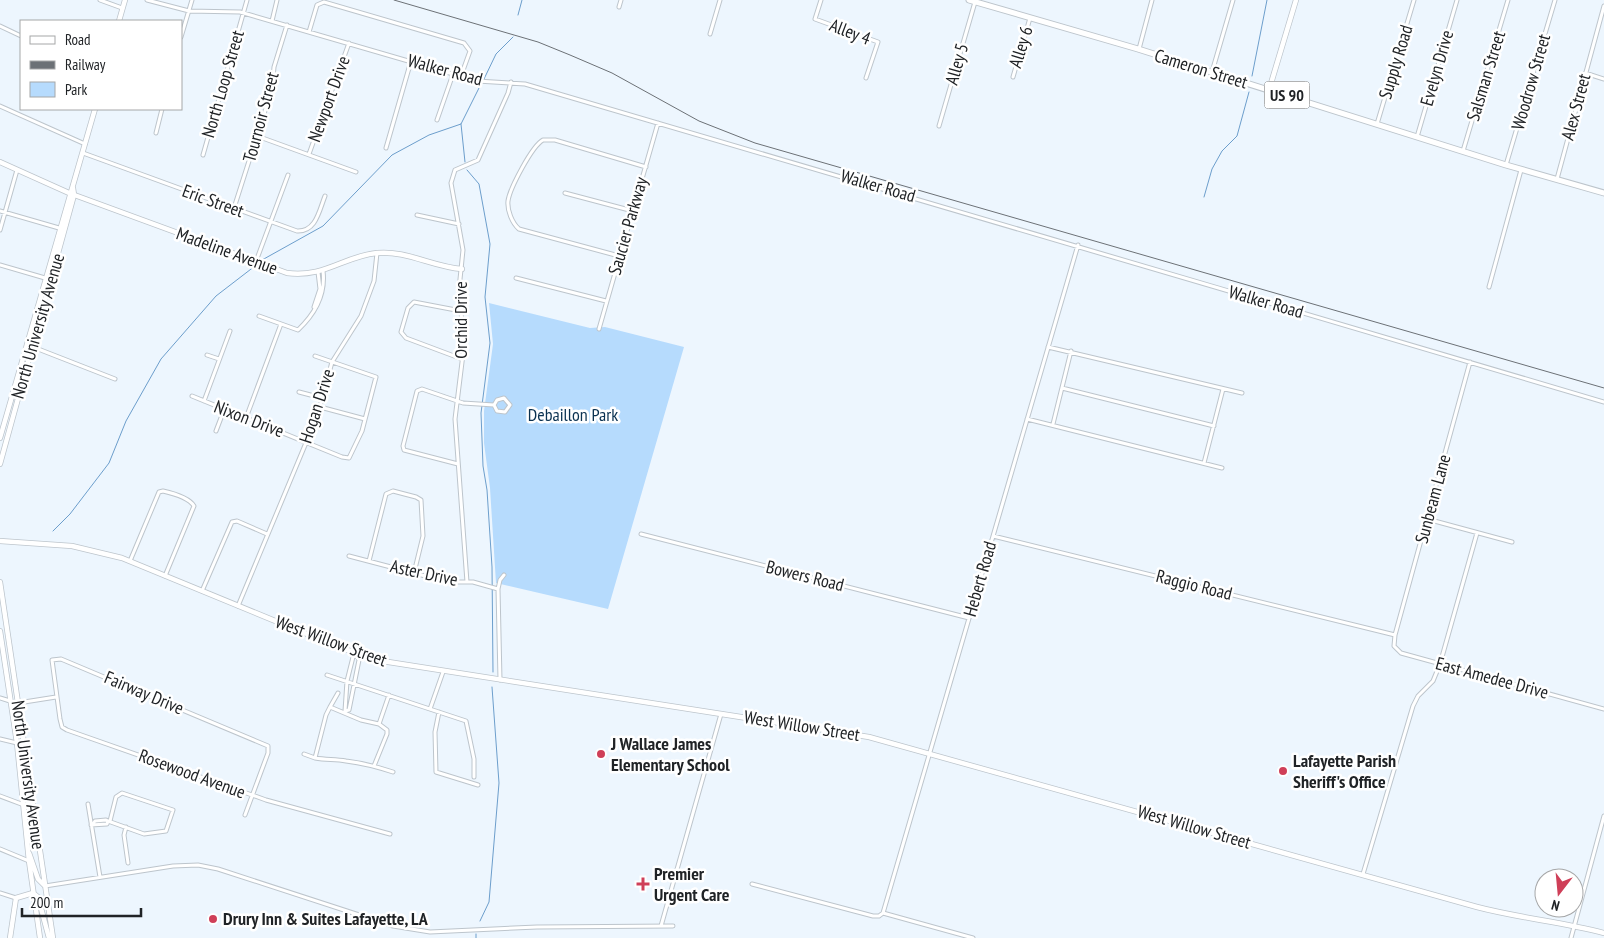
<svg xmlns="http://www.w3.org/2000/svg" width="1604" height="938" font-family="'PT Sans Narrow',sans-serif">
<rect width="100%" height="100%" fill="#edf6fe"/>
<path fill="#b6dbfd" d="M489,303L590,328L605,327L684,347L608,609L496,583L490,488L484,443V411L493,344Z"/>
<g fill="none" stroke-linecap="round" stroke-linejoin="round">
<path stroke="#6c9ecc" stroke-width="1" d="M518,15L522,0
M1252,76L1267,0
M484,79L496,54L513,37
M461,124L465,162
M467,170L479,184L490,244L485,297L490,343L481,413L483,466L487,490L492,567L493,672
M1204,197L1212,169L1222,151L1237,136L1249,92
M262,260L323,226L392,155L429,135L461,124L480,86
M53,531L70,514L109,463L126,421L161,359L216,296L255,266
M480,921L489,902L499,783L492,687
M476,938V934"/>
<defs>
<path id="minor" d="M100,0L122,8
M147,0L189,11L240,12L477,81L525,84C886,187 1244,297 1604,402
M821,0L815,19L878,42L866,78
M619,7L621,0
M272,21L277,0
M0,26L21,36
M309,32L317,5L324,2L464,43L470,51L461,76
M710,34L720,0
M181,37L192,0
M1139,49L1152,0
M1212,72L1233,0
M1585,73L1604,79
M1013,77L1030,18
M0,106L85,144
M437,120L453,74
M1377,124L1414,0
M939,126L975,2
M156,133L162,109
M257,136L356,172
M1417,137L1457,0
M386,148L411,61
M1463,151L1508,0
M83,153L297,231C316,232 319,211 325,196
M309,154L349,43
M203,155L247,0
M1506,165L1555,0
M1557,179L1604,6
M565,193L633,211
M234,208L272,89L274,67L287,25
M0,211L59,228
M417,215L459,224
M0,230L17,170
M258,256L288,175
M619,256L519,229C512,223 507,210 508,201C510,188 532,146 543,140H555L646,167
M0,265L45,278
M516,278L606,301
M1489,287L1521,170
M314,307L320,289L318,272
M461,311L414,302L408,308L401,332L406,338L462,359
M259,316L298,330C315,314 326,295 323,271
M599,329L658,123
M33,347L115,379
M1048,347L1242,393
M207,355L219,359
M1470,362L1395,635L1394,646L1401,653L1604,709
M1062,388L1214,426
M299,392L322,398
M192,396L342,457L349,458L362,431L376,377L315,356
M204,401L230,331
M320,407L365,419
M246,418L281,324
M1027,419L1222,468
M1053,424L1071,351
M216,431L224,410
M1204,463L1223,389
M458,464L404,450L403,446L417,391L422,389L463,403L494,405L497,411L505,412L510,405L504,398L497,400L494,405
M1427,519L1512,542
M641,534L969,618
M993,536L1395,635
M349,556L448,582H473L498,589
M130,561L159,492L163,491C172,493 189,498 194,506L165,576
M369,561L386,494L393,491L416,497L421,500L423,536L414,573
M467,582L455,419L464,346L459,289L463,250L451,183L455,170L478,160L508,93L511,82
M202,591L232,522L237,521L267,534
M238,606L318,414L332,362L361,316L374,281L377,253
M357,656L359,660L349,710L345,711L347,681L353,657L358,654
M327,675L466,721L474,759V777
M500,680L498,589L500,580L504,575
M0,698L10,701
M18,703L56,697
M330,707L338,693
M430,709L443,672
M439,712L435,732L436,772L478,785
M0,739L17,743
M304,754L315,758L326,715L330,707L361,720L379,724L389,695
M315,758C327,760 335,759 346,761C362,763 378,767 393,772
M374,766L387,734V730L379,724
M0,796L24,805
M88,804L100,877
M245,815L268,753V746L61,659L52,660L60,719L62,727L67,730L252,795L266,800L390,834
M108,821L144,834L166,831L173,810L122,793L116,797L110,821
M91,825L107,824L108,821L106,820L95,821L93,824
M126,827L124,835L128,863
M0,849L29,861
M1363,874L1413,706L1418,696L1433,681L1440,664L1477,533
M752,884L873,916H879L883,913
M45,886L173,866L198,865L218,869L393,926L430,932L537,927L673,926
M0,893L16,898
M883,913L1078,245
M883,913L973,938
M661,926L721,714
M1571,938L1604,816"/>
<path id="tertiary" d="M0,162L69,193L287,273C325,278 344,256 377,253C406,250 433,267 462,269
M10,938L16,898L33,893"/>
<path id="secondary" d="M119,21L125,0
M1269,90L1296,0
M0,438L95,109
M0,464L74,195L73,188
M0,541L72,546L122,558L341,648L382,661L869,737L1477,907C1519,918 1562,922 1604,933
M0,582L53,938
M0,631L17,743L29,861L40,938
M29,853L38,879L45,886
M33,893L38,897L49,938"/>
<path id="primary" d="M969,0L1138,49L1506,165L1604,193"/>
</defs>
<use href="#minor" stroke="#bdc5cc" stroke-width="5"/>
<use href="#tertiary" stroke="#bdc5cc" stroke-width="6"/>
<use href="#secondary" stroke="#bdc5cc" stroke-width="6"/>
<use href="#primary" stroke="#bdc5cc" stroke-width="7"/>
<use href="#minor" stroke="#fff" stroke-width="3"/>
<use href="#tertiary" stroke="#fff" stroke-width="4.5"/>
<use href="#secondary" stroke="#fff" stroke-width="4.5"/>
<use href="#primary" stroke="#fff" stroke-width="5"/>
<path stroke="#6c7176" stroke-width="1" d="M394,0L538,42L570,55L612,73L699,121L755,143L1604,388"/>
</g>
<g fill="#cf3f58" stroke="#fff" stroke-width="2">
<circle cx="601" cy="754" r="5"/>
<circle cx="1283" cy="771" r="5"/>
<path d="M640.5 876.5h5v5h5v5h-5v5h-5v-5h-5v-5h5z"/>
<circle cx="213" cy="919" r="5"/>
</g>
<g text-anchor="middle" stroke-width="5" stroke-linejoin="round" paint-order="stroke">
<rect fill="#fff" stroke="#636567" stroke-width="1" x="1264.5" y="81.5" width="45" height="27" rx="4"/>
<g font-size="16" font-weight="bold" fill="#202326">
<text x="1287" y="101">US 90</text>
</g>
<g font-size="18" fill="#202326" stroke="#fff">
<text transform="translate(850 32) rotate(21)" y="6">Alley 4</text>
<text transform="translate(1021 47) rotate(-73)" y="6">Alley 6</text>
<text transform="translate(1396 62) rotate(-73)" y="6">Supply Road</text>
<text transform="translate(957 64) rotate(-74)" y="6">Alley 5</text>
<text transform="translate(1437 68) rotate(-74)" y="6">Evelyn Drive</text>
<text transform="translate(1201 69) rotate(17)" y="6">Cameron Street</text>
<text transform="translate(445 70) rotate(15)" y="6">Walker Road</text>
<text transform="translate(1486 76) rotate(-73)" y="6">Salsman Street</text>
<text transform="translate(1531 82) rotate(-74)" y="6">Woodrow Street</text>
<text transform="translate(223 84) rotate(-74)" y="6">North Loop Street</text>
<text transform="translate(329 99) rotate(-70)" y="6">Newport Drive</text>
<text transform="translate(1576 107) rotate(-75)" y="6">Alex Street</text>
<text transform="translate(261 117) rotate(-75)" y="6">Tournoir Street</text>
<text transform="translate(878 186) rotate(16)" y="6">Walker Road</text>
<text transform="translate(213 201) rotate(20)" y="6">Eric Street</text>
<text transform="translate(628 226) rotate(-74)" y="6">Saucier Parkway</text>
<text transform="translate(227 251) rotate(20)" y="6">Madeline Avenue</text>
<text transform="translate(1266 302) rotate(16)" y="6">Walker Road</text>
<text transform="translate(461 320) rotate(-90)" y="6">Orchid Drive</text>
<text transform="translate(38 326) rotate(-74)" y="6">North University Avenue</text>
<text transform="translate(317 406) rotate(-72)" y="6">Hogan Drive</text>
<text transform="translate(249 419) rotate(21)" y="6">Nixon Drive</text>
<text transform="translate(1433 499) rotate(-75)" y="6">Sunbeam Lane</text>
<text transform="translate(424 573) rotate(12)" y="6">Aster Drive</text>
<text transform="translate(805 576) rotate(14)" y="6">Bowers Road</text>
<text transform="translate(980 579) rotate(-74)" y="6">Hebert Road</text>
<text transform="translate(1194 585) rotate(14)" y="6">Raggio Road</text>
<text transform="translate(331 641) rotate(20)" y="6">West Willow Street</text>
<text transform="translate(1492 678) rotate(15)" y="6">East Amedee Drive</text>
<text transform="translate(144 693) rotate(23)" y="6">Fairway Drive</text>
<text transform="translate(802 726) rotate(9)" y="6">West Willow Street</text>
<text transform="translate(192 774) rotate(20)" y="6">Rosewood Avenue</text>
<text transform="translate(28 775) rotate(82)" y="6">North University Avenue</text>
<text transform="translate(1194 827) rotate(16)" y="6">West Willow Street</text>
</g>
<g font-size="18" fill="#0b3251" stroke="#fff">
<text x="573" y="421">Debaillon Park</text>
</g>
<g font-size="18" font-weight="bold" fill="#202326" stroke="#fff" text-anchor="start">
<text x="611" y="750">J Wallace James<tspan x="611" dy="21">Elementary School</tspan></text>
<text x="1293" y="767">Lafayette Parish<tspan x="1293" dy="21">Sheriff's Office</tspan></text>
<text x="654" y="880">Premier<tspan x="654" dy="21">Urgent Care</tspan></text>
<text x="223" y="925">Drury Inn &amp; Suites Lafayette, LA</text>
</g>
</g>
<rect x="20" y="20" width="162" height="90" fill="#ffffff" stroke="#a6a7a8"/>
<rect x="30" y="36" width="25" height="8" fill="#ffffff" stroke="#a6a7a8"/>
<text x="65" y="45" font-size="15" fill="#202326">Road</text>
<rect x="30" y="61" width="25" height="8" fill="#6c7176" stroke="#a6a7a8"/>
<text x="65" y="70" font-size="15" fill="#202326">Railway</text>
<rect x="30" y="82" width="25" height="15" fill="#b6dbfd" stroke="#a6a7a8"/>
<text x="65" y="95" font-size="15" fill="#202326">Park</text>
<g transform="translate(1559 893) rotate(196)"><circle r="24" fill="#ffffff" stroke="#a6a7a8"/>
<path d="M0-4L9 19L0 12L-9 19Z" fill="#cf3f58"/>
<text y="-8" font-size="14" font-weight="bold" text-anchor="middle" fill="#202326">N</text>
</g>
<path d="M22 908v8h119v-8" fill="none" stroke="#202326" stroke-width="2.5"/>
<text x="30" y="908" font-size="15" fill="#202326" stroke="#ffffff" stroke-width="4" paint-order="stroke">200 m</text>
</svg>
